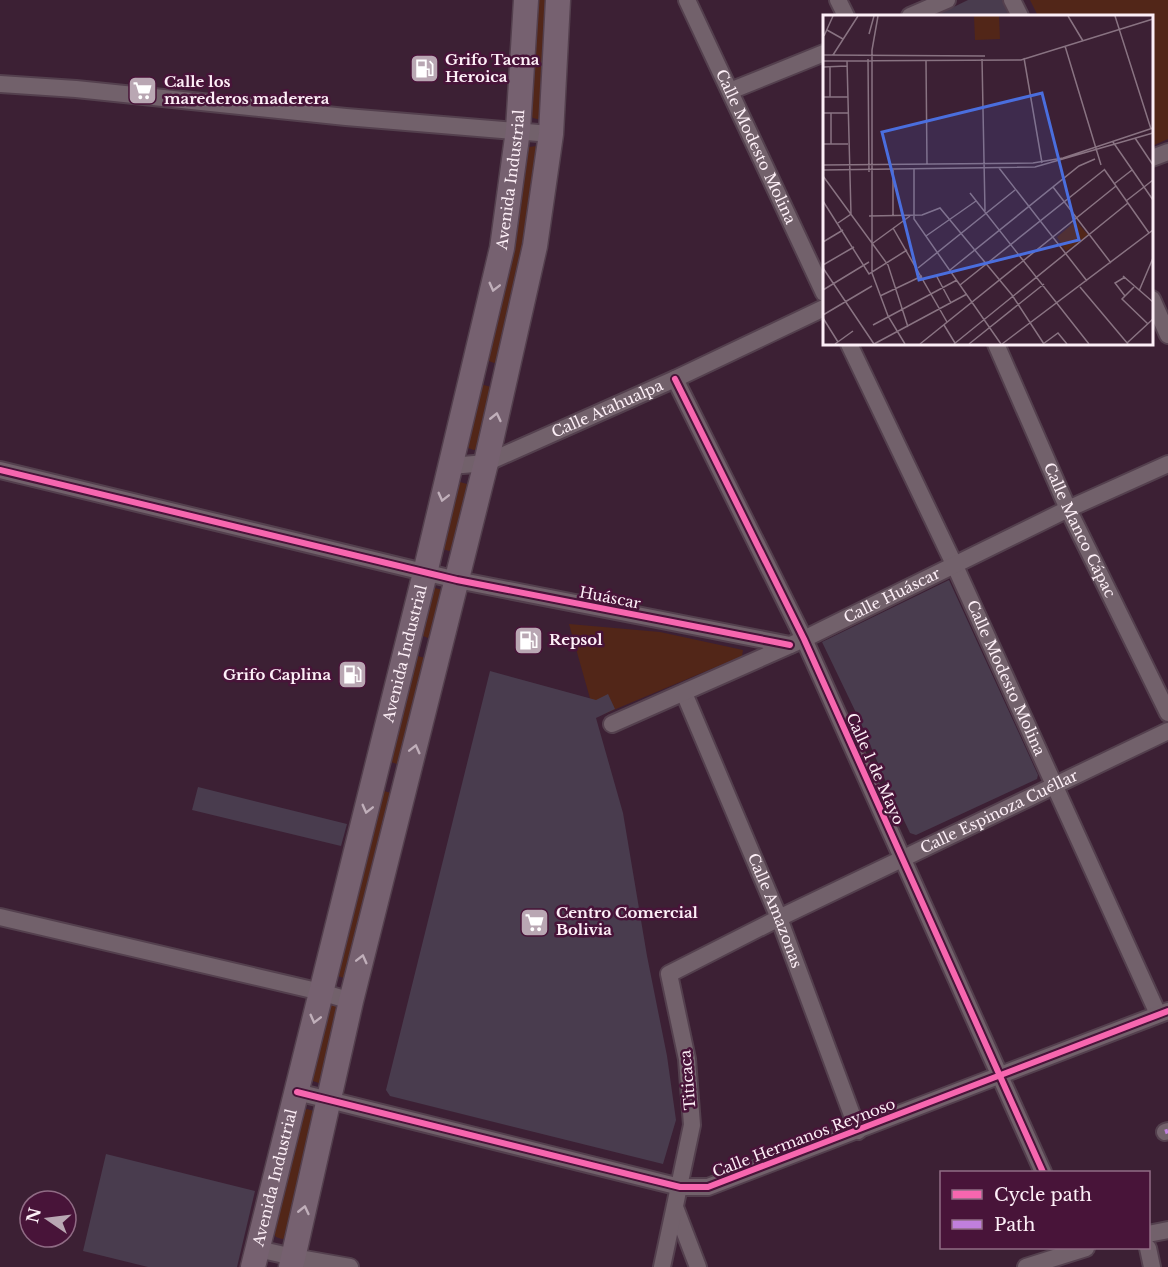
<svg xmlns="http://www.w3.org/2000/svg" width="1168" height="1267" font-family="'Libre Baskerville',serif">
<rect width="100%" height="100%" fill="#3c2034"/>
<path fill="#522618" d="M536,0H550L541,120L533,118L530,114Z
M1030,0H1168V139L1152,146V16H1038Z
M537,146L542,152L501,359L494,363L489,361L486,356L525,151L529,147Z
M484,385L491,387L481,447L474,450L468,448L465,443L479,387Z
M460,482L467,484L471,489L456,547L449,551L443,549L440,543L455,485Z
M435,588L442,590L435,635L428,638L423,636L419,630L430,590Z
M569,624L660,632L743,650L742,656L604,714L595,716Z
M418,656L425,658L404,762L397,764L391,762L388,756L412,659Z
M384,791L391,793L351,976L344,978L338,976L335,970L379,794Z
M332,1002L339,1004L326,1081L319,1083L313,1081L310,1075L327,1004Z
M307,1109L314,1111L289,1237L282,1239L276,1237L273,1232L302,1112Z"/>
<path fill="#493c4e" d="M968,0H1002L1009,16H935Z
M949,580L1038,775L1037,779L916,835L910,833L889,789L860,721L822,642Z
M490,671L596,700L608,694L615,709L596,718L623,813L647,956L667,1056L676,1120L663,1164L390,1096L386,1090Z
M198,787L347,824L341,846L192,810Z
M106,1154L255,1191L237,1267H148L83,1251Z"/>
<g fill="none" stroke-linecap="round" stroke-linejoin="round">
<defs>
<g id="street">
<path id="s1" d="M687,0L824,293"/>
<path d="M838,0L846,16"/>
<path d="M1012,0L1020,16"/>
<path d="M910,16L947,0"/>
<path d="M0,84L76,89L346,117L551,134"/>
<path d="M730,91L824,53"/>
<path d="M1152,158L1168,152"/>
<path d="M1152,299L1168,335"/>
<path id="s2" d="M849,344L955,566L1158,1014"/>
<path id="s3" d="M996,344L1068,509L1168,713"/>
<path d="M675,379L804,639L1043,1172"/>
<path id="s4" d="M451,466L486,463L675,379L824,308"/>
<path d="M0,470L457,580L790,645"/>
<path id="s5" d="M684,693L779,918L858,1131"/>
<path id="s6" d="M612,724L804,639L1068,509L1168,464"/>
<path d="M0,917L321,992L351,1001"/>
<path d="M297,1092L680,1187H708L1168,1011"/>
<path d="M1165,1132L1168,1131"/>
<path d="M675,1207L698,1267"/>
<path d="M1148,1234L1168,1230"/>
<path d="M1148,1248L1152,1267"/>
<path d="M258,1249L293,1257L350,1267"/>
<path id="s7" d="M662,1267L692,1125L687,1059L669,974L779,918L1168,731"/>
<path d="M1026,1267L1086,1248"/>
</g>
<g id="secondary">
<path id="s8" d="M253,1267L425,573L502,248L518,130L526,0"/>
<path d="M291,1267L351,1001L486,463L535,246L551,134L558,0"/>
</g>
</defs>
<use href="#street" stroke="#54404e" stroke-width="20"/>
<use href="#secondary" stroke="#54404e" stroke-width="27"/>
<use href="#street" stroke="#72616b" stroke-width="16"/>
<use href="#secondary" stroke="#766170" stroke-width="24"/>
<path stroke="#c07fdc" stroke-width="4.5" stroke-dasharray="9 4.5" stroke-linecap="butt" d="M1165,1132L1168,1131"/>
<defs>
<path id="cycleway" d="M675,379L804,639L1043,1172
M0,470L457,580L790,645
M297,1092L680,1187H708L1168,1011"/>
</defs>
<use href="#cycleway" stroke="#481439" stroke-width="10"/>
<use href="#cycleway" stroke="#f766af" stroke-width="6"/>
</g>
<defs><path id="oneway-chevron" d="M-2-3.5L2.5 0L-2 3.5" fill="none" stroke-width="1.6" stroke-linecap="round" stroke-linejoin="round" transform="scale(1.5)"/></defs>
<g stroke="#c0afba">
<use href="#oneway-chevron" transform="translate(494 287) rotate(104)"/>
<use href="#oneway-chevron" transform="translate(496 417) rotate(-77)"/>
<use href="#oneway-chevron" transform="translate(443 497) rotate(104)"/>
<use href="#oneway-chevron" transform="translate(415 749) rotate(-76)"/>
<use href="#oneway-chevron" transform="translate(367 809) rotate(104)"/>
<use href="#oneway-chevron" transform="translate(362 959) rotate(-76)"/>
<use href="#oneway-chevron" transform="translate(315 1019) rotate(104)"/>
<use href="#oneway-chevron" transform="translate(304 1210) rotate(-77)"/>
</g>
<defs>
<symbol id="fuel-square" viewBox="-11 -11 22 22"><rect x="-9" y="-9" width="18" height="18" rx="4" fill="#b9a7b3" stroke="#481439"/><path d="M-5.5-6h7V0h2V4h1.3V-2.5L3-4.5l.8-.8L6-3V5H2.5V1h-1V6h-7ZM-4.2-4.7v3.2H.2V-4.7Z" fill="#fff"/></symbol>
<symbol id="supermarket-square" viewBox="-11 -11 22 22"><rect x="-9" y="-9" width="18" height="18" rx="4" fill="#b9a7b3" stroke="#481439"/><path d="M-6-5.5h2.5l.6 2H6L4.5 2H-2.5L-4.4-4H-6ZM-1.5 3.2a1.3 1.3 0 1 0 .1 0ZM3 3.2a1.3 1.3 0 1 0 .1 0Z" fill="#fff"/></symbol>
</defs>
<g fill-rule="evenodd">
<use href="#fuel-square" x="408" y="52" width="33" height="33"/>
<use href="#supermarket-square" x="126" y="74" width="33" height="33"/>
<use href="#fuel-square" x="512" y="624" width="33" height="33"/>
<use href="#fuel-square" x="336" y="658" width="33" height="33"/>
<use href="#supermarket-square" x="518" y="906" width="33" height="33"/>
</g>
<g text-anchor="middle" stroke-width="5" stroke-linejoin="round" paint-order="stroke">
<g font-size="15" font-weight="bold" fill="#fdeff7" stroke="#481439" text-anchor="start">
<text x="445" y="65">Grifo Tacna<tspan x="445" dy="17">Heroica</tspan></text>
<text x="164" y="87">Calle los<tspan x="164" dy="17">marederos maderera</tspan></text>
<text x="549" y="645">Repsol</text>
<text x="331" y="680" text-anchor="end">Grifo Caplina</text>
<text x="556" y="918">Centro Comercial<tspan x="556" dy="17">Bolivia</tspan></text>
</g>
<g font-size="15" fill="#fdeff7" stroke="#481439">
<text dy="5" stroke="none"><textPath href="#s1" startOffset="162">Calle Modesto Molina</textPath></text>
<text dy="5" stroke="none"><textPath href="#s8" startOffset="1118">Avenida Industrial</textPath></text>
<text dy="5" stroke="none"><textPath href="#s4" startOffset="168">Calle Atahualpa</textPath></text>
<text dy="5" stroke="none"><textPath href="#s3" startOffset="204">Calle Manco Cápac</textPath></text>
<text dy="5" stroke="none"><textPath href="#s6" startOffset="308">Calle Huáscar</textPath></text>
<text transform="translate(610 598) rotate(11)" y="5">Huáscar</text>
<text dy="5" stroke="none"><textPath href="#s8" startOffset="632">Avenida Industrial</textPath></text>
<text dy="5" stroke="none"><textPath href="#s2" startOffset="369">Calle Modesto Molina</textPath></text>
<text transform="translate(875 769) rotate(66)" y="5">Calle 1 de Mayo</text>
<text dy="5" stroke="none"><textPath href="#s7" startOffset="666">Calle Espinoza Cuéllar</textPath></text>
<text dy="5" stroke="none"><textPath href="#s5" startOffset="236">Calle Amazonas</textPath></text>
<text transform="translate(688 1080) rotate(-95)" y="5">Titicaca</text>
<text transform="translate(804 1138) rotate(-21)" y="5">Calle Hermanos Reynoso</text>
<text dy="5" stroke="none"><textPath href="#s8" startOffset="92">Avenida Industrial</textPath></text>
</g>
</g>
<g transform="translate(823 15)">
<rect width="330" height="330" fill="#3c2034"/>
<path d="M151,1H176L177,24L152,25ZM253,206L265,220L243,236L234,222Z" fill="#522618"/>
<path fill="none" stroke="#897382" stroke-width="1.5" d="M55,1L49,35V258L65,301L82,329M245,1L260,26M292,1L328,114M4,15L20,24M46,19L51,1M1,21L10,1M242,31L278,150M0,40L162,41M10,40L35,1M201,43L219,148M45,44L46,157M159,44L162,196M0,46L198,45L330,4M103,46L104,150M0,52L24,51M7,52V82M0,82H25M0,98H25M8,98V129M312,123L330,150M290,127L330,185M0,129H25M0,150L210,148L240,143L330,113M91,153V204L178,329M176,153L264,266M70,154V201M281,154L326,218M0,155L212,152L330,118M0,161L65,250L85,312M291,169L309,155M230,172L288,248M147,178L266,329M0,186L46,259L84,235M303,186L330,165M46,201L99,200L117,193L189,280L221,329M15,208L28,199L24,46M70,213L124,307M103,221L153,186M0,227L20,215M50,228L87,201M0,250L31,232M0,253L51,329M95,253L192,175M127,255L256,151L272,144M113,260L128,288M300,261L330,287M302,262L292,268L302,281M137,270L281,155M257,272L305,329M311,272L299,284L325,309M0,275L46,247M316,276L330,243M57,281L99,261M0,300L49,271M0,303L15,327M50,310L134,265M121,310L132,328M304,328L330,304M12,329L30,316M51,329L144,279M97,329L293,171M131,329L305,188M146,329L221,269M179,329L330,215M220,329L235,318L244,329"/>
<path fill="#4a6ede" fill-opacity="0.15" stroke="#4a6ede" stroke-width="3" d="M219,78L256,225L96,265L59,117Z"/>
<rect width="330" height="330" fill="none" stroke="#fdeff7" stroke-width="3"/>
</g>
<rect x="940" y="1171" width="210" height="78" fill="#481439" stroke="#906c85" stroke-width="1.5"/>
<rect x="952" y="1190" width="30" height="9" fill="#f766af" stroke="#906c85" stroke-width="1.5"/>
<text x="994" y="1201" font-size="18" fill="#fdeff7">Cycle path</text>
<rect x="952" y="1220" width="30" height="9" fill="#c07fdc" stroke="#906c85" stroke-width="1.5"/>
<text x="994" y="1231" font-size="18" fill="#fdeff7">Path</text>
<g transform="translate(48 1219) rotate(284)"><circle r="28" fill="#481439" stroke="#906c85" stroke-width="1.5"/>
<path d="M0-4.5L10 22L0 15L-10 22Z" fill="#b9a7b3"/>
<text y="-9" font-size="16" font-weight="bold" text-anchor="middle" fill="#fdeff7">N</text>
</g>
</svg>
